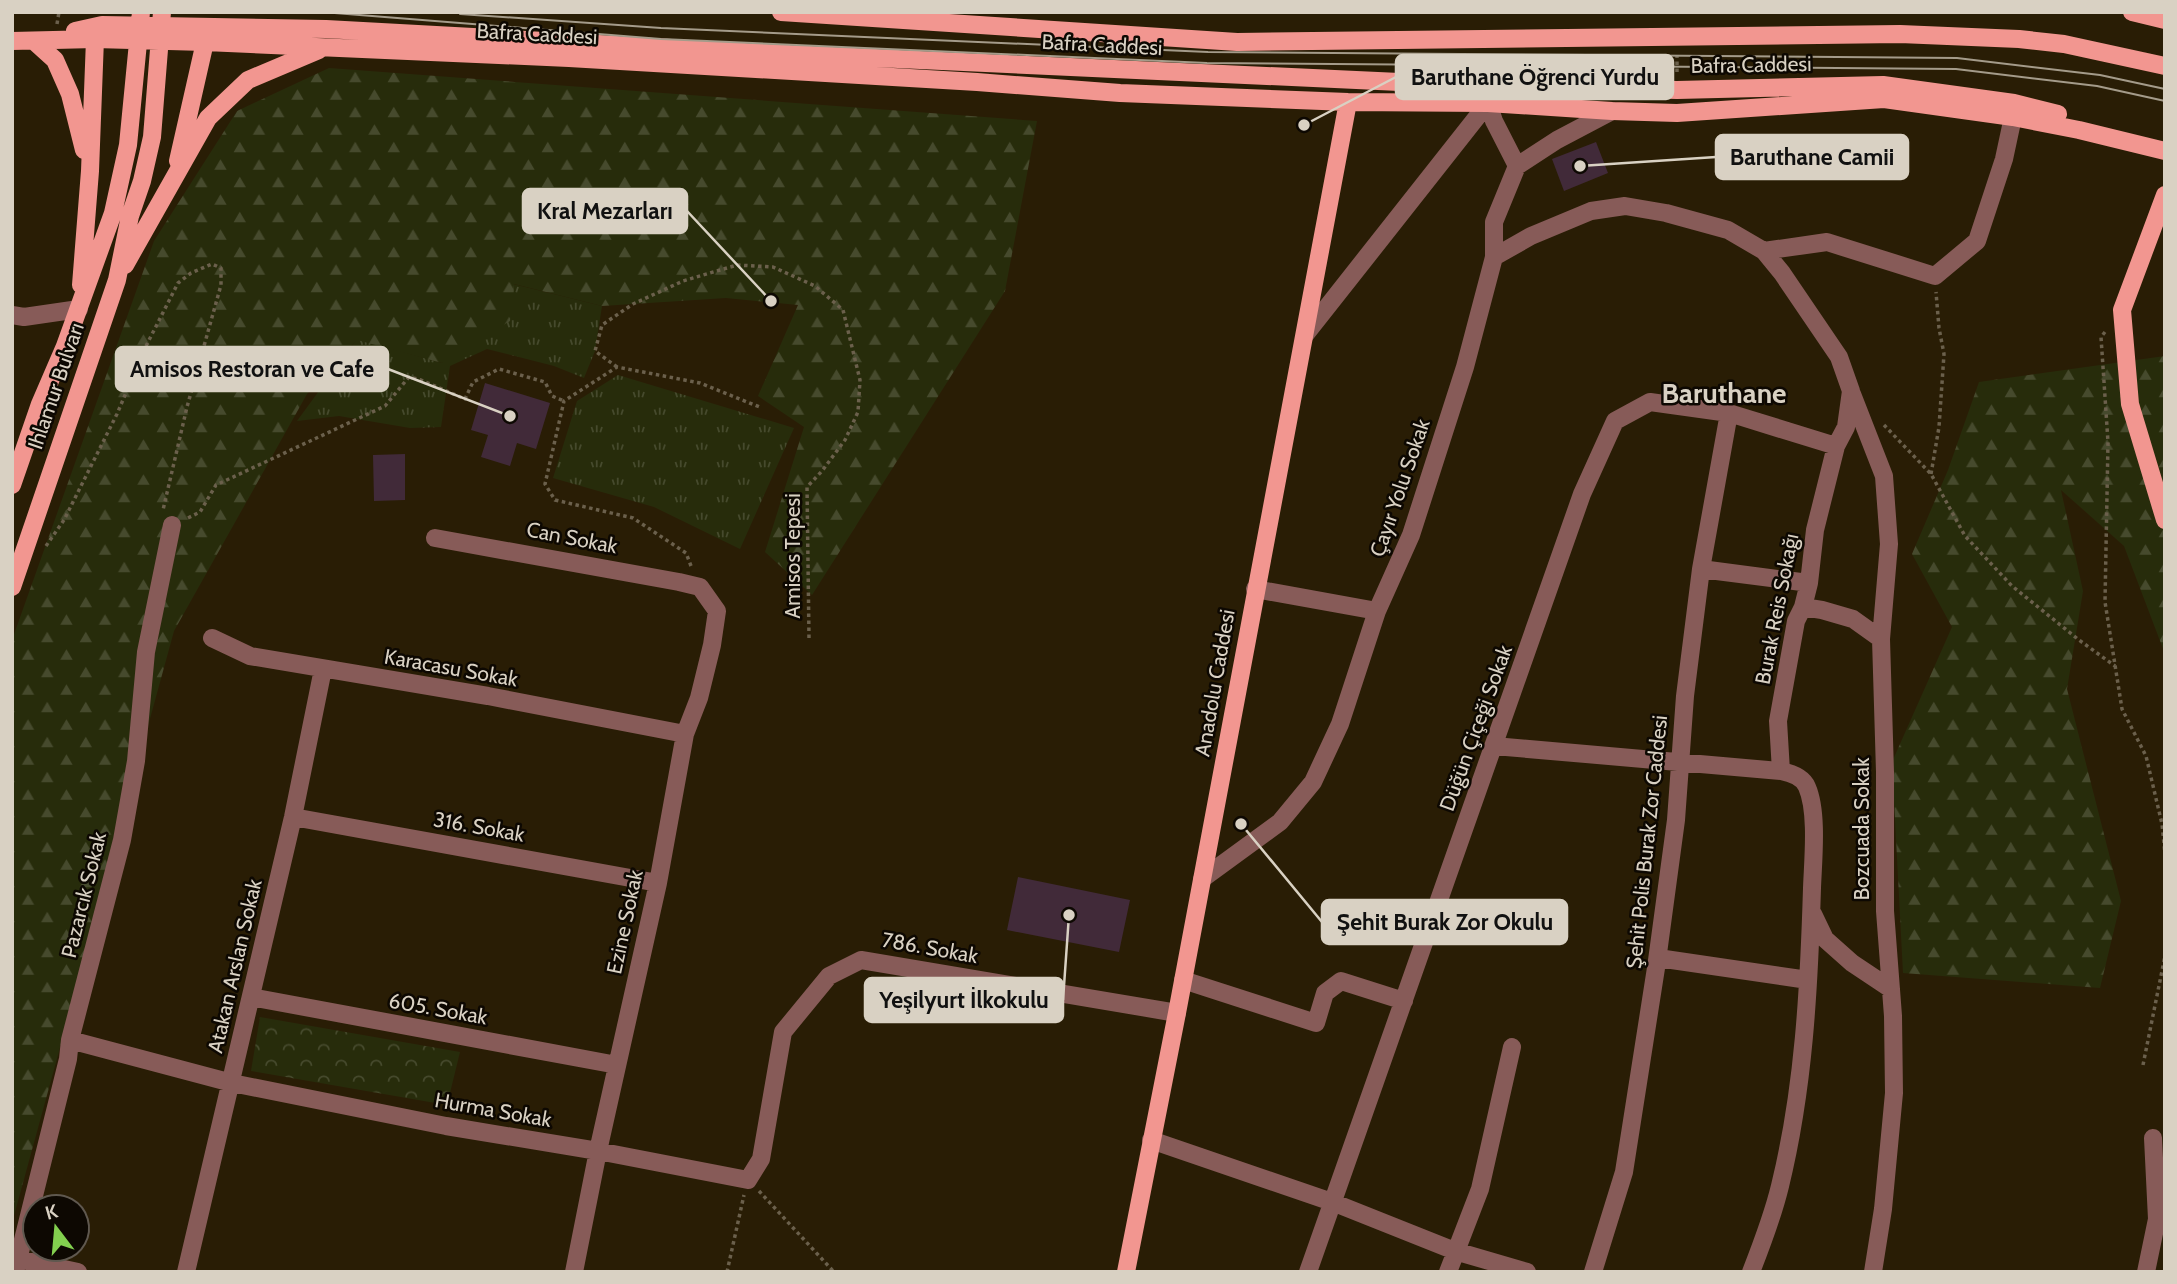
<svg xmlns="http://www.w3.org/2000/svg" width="2177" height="1284" font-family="Cabin,sans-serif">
<defs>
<pattern id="grass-tufts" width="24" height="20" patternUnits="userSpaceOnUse" patternTransform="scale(1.75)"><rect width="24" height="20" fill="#272c0b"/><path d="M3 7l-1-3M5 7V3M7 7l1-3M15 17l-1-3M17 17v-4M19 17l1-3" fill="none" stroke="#464a2d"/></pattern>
<pattern id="forest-firs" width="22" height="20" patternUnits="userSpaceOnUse" patternTransform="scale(1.75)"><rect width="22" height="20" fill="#272c0b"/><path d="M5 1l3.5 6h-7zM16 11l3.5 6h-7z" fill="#464a2d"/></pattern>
<pattern id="park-crowns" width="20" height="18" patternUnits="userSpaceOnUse" patternTransform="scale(1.75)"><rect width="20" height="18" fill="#272c0b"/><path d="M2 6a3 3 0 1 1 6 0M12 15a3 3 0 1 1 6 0" fill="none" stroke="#464a2d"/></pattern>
</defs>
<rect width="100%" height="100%" fill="#291d05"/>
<path fill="url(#grass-tufts)" d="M513,284L602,306L595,351L584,378L554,366L487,349L450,366L441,427L410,428L339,416L297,421L357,339L442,363Z
M618,375L794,428L740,549L654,507L553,478L577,401Z"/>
<path fill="url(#forest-firs)" d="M329,68L1037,121L1005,291L812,595L765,552L804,427L758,396L798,305L726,298L602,306L514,284L510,321L442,363L357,340L307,394L174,631L12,1223V640L154,241L237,111Z
M2165,356V654L2124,546L2061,490L2083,591L2067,689L2121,901L2100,988L1903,973L1892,762L1952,627L1912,554L1948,470L1979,382Z"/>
<path fill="url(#park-crowns)" d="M260,1017L460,1052L447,1105L251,1071Z"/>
<path fill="#412a39" d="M1596,142L1608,173L1564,191L1552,159Z
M485,383L550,403L536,449L517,443L510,466L481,457L488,435L471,430Z
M405,454V500L374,501L373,455Z
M1018,877L1130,900L1119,952L1007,930Z"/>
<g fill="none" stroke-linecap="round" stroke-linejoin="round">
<path stroke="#6b604c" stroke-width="3.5" stroke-dasharray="3.5 3.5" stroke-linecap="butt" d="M57,24L59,12
M1677,72V55
M2105,332L2101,337L2108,442L2105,602L2122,709L2146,756L2162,824L2165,854
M617,367L595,351L602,325L633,304L683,281L737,265L773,267L815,286L843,310L860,380L858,412L845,440L822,471L807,487L809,638
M1884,425L1931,474L1965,536L2012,586L2079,640L2115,666
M1931,474L1939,427L1944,354L1939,328L1936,292
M188,518L200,512L216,485L385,406L409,377L421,380L465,399L473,382L499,369L545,382L552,396L564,401
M46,546L64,520L117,414L145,348L178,283L191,273L212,264L221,268V285L187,407L163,510
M691,566L686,553L633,518L555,500L545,484L564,401L617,367L700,383L762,408
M2143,1065L2165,956
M759,1191L834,1272
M727,1272L744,1195"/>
<path stroke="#875b58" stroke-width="18" d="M1488,103L1494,121L1517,166
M1764,251L1827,242L1935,276L1977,241L2004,159L2013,117
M1494,257L1531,236L1591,211L1625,206L1666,213L1728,230L1764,251L1782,273L1839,357L1851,391L1846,427L1836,446L1815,530L1809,583L1803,607L1796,621L1778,721L1781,771C1791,773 1803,777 1807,787C1818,812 1813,860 1812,888C1809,988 1804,1088 1780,1186C1773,1215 1762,1244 1751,1272
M12,315L24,317L79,309
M1305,335L1488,103
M1852,394L1884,476L1889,544L1881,639L1885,772V911L1893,1016L1894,1093L1883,1209L1873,1272
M435,538L679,582L700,587L717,611L712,645L699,698L685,734L658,883L598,1151L574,1272
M1701,569L1809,583
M1255,589L1377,611
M1803,607L1822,610L1853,619L1881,639
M212,638L250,656L488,696L685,734
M1494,746L1781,771
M293,817L658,883
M1202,879L1280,822L1313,782L1340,724L1377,611L1411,535L1465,367L1494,257V222L1517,166L1557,140L1612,111
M1813,914L1825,939L1852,963L1891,989
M1658,958L1808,980
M1183,980L1316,1023L1325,993L1341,981L1404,1001
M251,997L617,1065
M70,1040L232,1083L446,1126L598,1151L748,1180L761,1159L783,1032L829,976L861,960L1177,1013
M1151,1140L1332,1202L1455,1251L1527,1272
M18,1259L78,1272
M15,1272L68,1059L70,1040L122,840L136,761L146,652L172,525
M186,1272L293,817L323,669
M1308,1272L1582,494L1615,421L1650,402L1729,413L1836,446
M1448,1272L1480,1189L1512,1047
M1593,1272L1624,1172L1656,968L1676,820L1685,696L1701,569L1729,413
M2146,1272L2157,1219L2153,1138"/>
<path stroke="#f29690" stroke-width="18" d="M781,12L1237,42L1900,34L2019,39L2064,44L2165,66
M2132,12L2165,20
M75,31L102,25L326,29L744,52L1421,83L1677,90L1883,85L2014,103L2058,114
M12,41L95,39L205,42L569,58L977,82L1120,93L1348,102L1488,103L1612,111L1677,113L1884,99L2013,117L2079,130L2165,151
M34,41L55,60L70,94L84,150
M178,161L205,42L199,32
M2165,195L2122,310L2130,404L2165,520
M125,265L208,118L248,80L319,50
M81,285L90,171L95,39L99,31
M12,485L40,404L65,346L113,213L128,145L141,12
M12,587L117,280L130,216L142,181L152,137L162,12
M1126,1272L1177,1013L1348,102"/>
<path stroke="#a49b8a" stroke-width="2" d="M322,12L661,39L1207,63L1956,69L2097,86L2165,101
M460,14L661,28L1208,52L1957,58L2100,75L2165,89"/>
</g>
<g text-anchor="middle" stroke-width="5" stroke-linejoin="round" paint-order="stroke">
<g font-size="21" fill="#d9d1c3" stroke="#0d0802">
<text transform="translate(537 34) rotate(3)" y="7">Bafra Caddesi</text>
<text transform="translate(1102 45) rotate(3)" y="7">Bafra Caddesi</text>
<text transform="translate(1751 65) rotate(-1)" y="7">Bafra Caddesi</text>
<text transform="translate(56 386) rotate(-71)" y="7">Ihlamur Bulvarı</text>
<text transform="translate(1400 488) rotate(-71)" y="7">Çayır Yolu Sokak</text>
<text transform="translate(572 538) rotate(11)" y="7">Can Sokak</text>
<text transform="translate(793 556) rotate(-90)" y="7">Amisos Tepesi</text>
<text transform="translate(1777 609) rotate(-79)" y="7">Burak Reis Sokağı</text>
<text transform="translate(451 668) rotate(10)" y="7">Karacasu Sokak</text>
<text transform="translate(1215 683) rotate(-80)" y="7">Anadolu Caddesi</text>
<text transform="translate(1476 728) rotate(-70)" y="7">Düğün Çiçeği Sokak</text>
<text transform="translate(479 827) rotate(10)" y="7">316. Sokak</text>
<text transform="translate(1862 829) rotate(-90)" y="7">Bozcuada Sokak</text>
<text transform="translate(1647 842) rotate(-84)" y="7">Şehit Polis Burak Zor Caddesi</text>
<text transform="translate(84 895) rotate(-76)" y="7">Pazarcık Sokak</text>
<text transform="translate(625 922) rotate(-78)" y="7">Ezine Sokak</text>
<text transform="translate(930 948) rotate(10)" y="7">786. Sokak</text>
<text transform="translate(235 966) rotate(-77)" y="7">Atakan Arslan Sokak</text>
<text transform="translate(438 1009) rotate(10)" y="7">605. Sokak</text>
<text transform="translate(493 1110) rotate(10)" y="7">Hurma Sokak</text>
</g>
<g font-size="28" font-weight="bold" fill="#d9d1c3" stroke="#0d0802">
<text x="1724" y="403">Baruthane</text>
</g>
</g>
<path fill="none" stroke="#d9d1c3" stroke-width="2.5" d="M1304 125L1396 77M1580 166L1716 157M771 301L687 211M510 416L388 369M1241 824L1322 922M1069 915L1063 1000"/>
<g fill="#d9d1c3" stroke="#0d0802" stroke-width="2.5">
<circle cx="1304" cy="125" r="7"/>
<circle cx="1580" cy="166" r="7"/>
<circle cx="771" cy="301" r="7"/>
<circle cx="510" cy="416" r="7"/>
<circle cx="1241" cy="824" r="7"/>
<circle cx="1069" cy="915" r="7"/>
</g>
<g fill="#d9d1c3" stroke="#d9d1c3" stroke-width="2.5">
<rect x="1396" y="55" width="277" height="44" rx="7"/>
<rect x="1716" y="135" width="192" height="44" rx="7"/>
<rect x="523" y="189" width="164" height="44" rx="7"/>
<rect x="116" y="347" width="272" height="44" rx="7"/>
<rect x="1322" y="900" width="245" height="44" rx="7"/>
<rect x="865" y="978" width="198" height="44" rx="7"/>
</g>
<g font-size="23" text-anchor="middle" font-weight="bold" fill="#111">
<text x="1535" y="85">Baruthane Öğrenci Yurdu</text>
<text x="1812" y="165">Baruthane Camii</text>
<text x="605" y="219">Kral Mezarları</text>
<text x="252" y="377">Amisos Restoran ve Cafe</text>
<text x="1445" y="930">Şehit Burak Zor Okulu</text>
<text x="964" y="1008">Yeşilyurt İlkokulu</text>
</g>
<rect width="2177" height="1284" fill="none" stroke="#d9d1c3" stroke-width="28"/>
<g transform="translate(56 1228) rotate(344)"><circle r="33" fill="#0d0802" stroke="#5f584f" stroke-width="2"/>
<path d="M0-5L12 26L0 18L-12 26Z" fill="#83d04f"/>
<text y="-10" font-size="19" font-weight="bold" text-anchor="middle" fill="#d9d1c3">K</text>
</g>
</svg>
